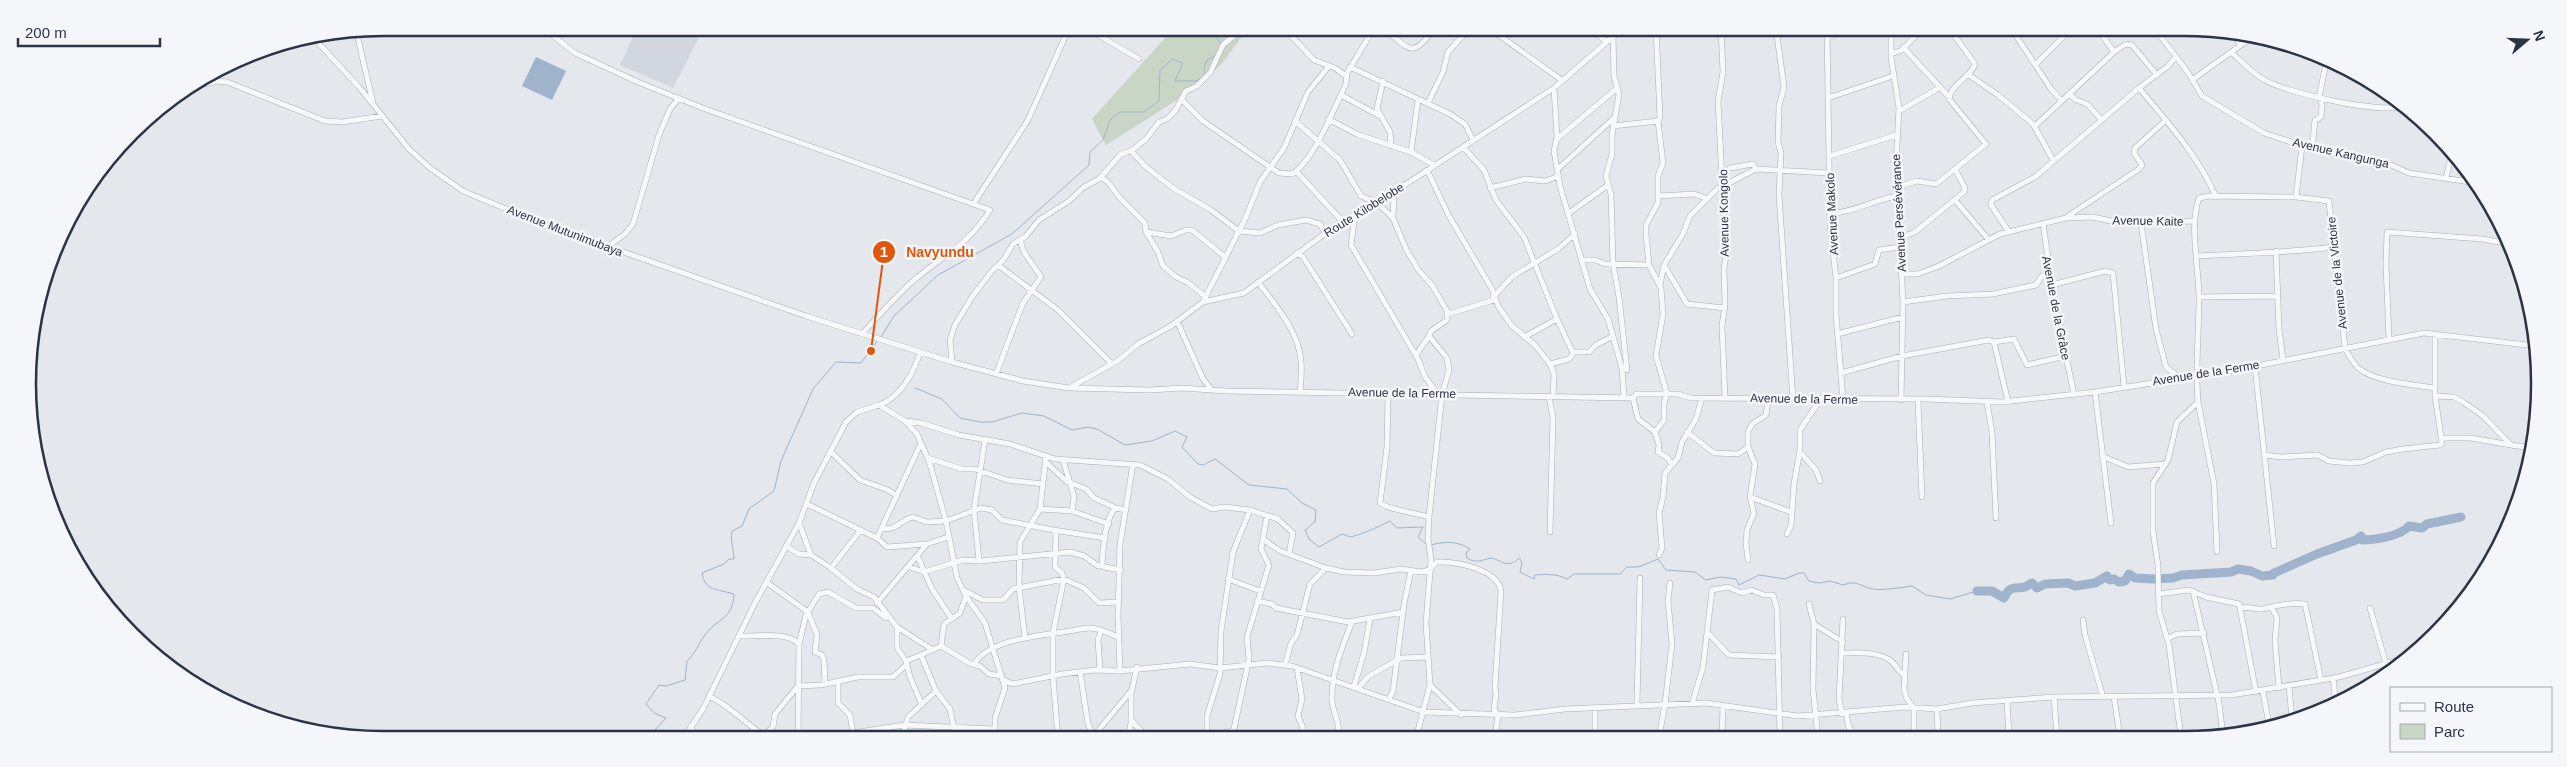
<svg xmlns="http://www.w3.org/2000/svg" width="2567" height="767" font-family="Arial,sans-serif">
<rect width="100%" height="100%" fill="#e4e7ec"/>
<path fill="#d2d6de" d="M637,28H704L673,88L620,65Z"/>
<path fill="#c9d6c5" d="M1174,28H1248L1224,61L1199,86L1106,145L1092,119Z"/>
<path fill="#9fb4cc" d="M536,57L566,71L552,100L522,86Z"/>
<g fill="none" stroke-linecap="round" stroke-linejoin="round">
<path stroke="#9fb4cc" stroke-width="1" d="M1213,28L1212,33L1221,43
M1205,74L1204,67L1207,60L1215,56
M881,337L894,316L938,275L1012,234L1089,165L1090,152L1103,140L1110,120L1120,112H1144L1159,101L1160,71L1172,59L1183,63L1175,81H1196L1202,78
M915,388L942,399L960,418L980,422H992L1022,413L1044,416L1072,430L1088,427L1097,429L1125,445L1152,441L1175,431L1187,437L1182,447L1198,464L1203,465L1215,459L1249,485L1287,489L1302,503L1316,510L1315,522L1305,530L1309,539L1319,547L1342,534L1351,537C1365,533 1378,527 1390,521L1397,528L1423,527L1418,537L1427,545
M1431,545C1445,541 1458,541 1470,549L1466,553L1467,558C1477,564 1481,560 1491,558C1504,561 1507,569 1519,558L1522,562L1520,572L1534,579L1535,575C1546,574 1558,574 1567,579L1574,574H1620L1627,567H1638L1658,559L1666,570L1695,572L1706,580L1720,577L1736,579L1739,585L1759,575L1785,579L1799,573H1804L1809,581L1819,583L1830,581L1843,585C1856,579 1861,587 1873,589C1877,591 1906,587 1912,586L1926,595L1950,599L1977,591
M657,739L653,732L666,718L654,713L646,704L659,685L666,686L685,680L687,661C696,653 698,644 705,635C717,618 733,620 734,594C717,589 705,591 702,573L724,564L729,559H734C734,548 730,543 732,531L742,526L749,509L774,491L781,461L813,389L836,362L861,363L878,340"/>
<path stroke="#9fb4cc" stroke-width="9" d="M1977,591H1992L2004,598C2010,585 2014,589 2025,587C2027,587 2029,584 2032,583L2037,588L2045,584L2068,583L2075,586L2095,583L2107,576L2110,580L2114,579L2119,582L2125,581L2129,574L2135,578L2154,579L2173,578L2182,575L2231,572L2238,569L2251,571L2262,576L2273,575L2274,573L2317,554L2356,540L2361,536L2362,540C2375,540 2401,536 2409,526L2422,528L2427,524L2461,517"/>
<defs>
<path id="minor" d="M543,28L575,53L640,83L708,110L990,210C967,246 945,254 914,280C896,296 879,315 863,333
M1078,28L1095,33L1139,59
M1284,28L1314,60L1335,68L1346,76
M1380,28C1407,41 1409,66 1434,28
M1489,28L1563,81
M1589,28L1607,42
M1721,28L1723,72L1718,102L1726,255L1724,269L1725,304L1722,326L1725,398
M1776,28L1784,87L1779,106L1778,142L1781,153L1779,195L1793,400
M1827,28L1830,225L1836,278V314L1843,400
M1891,28V57L1899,108L1896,165L1903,302L1901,400
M2011,28L2051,89L2061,100
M2154,28L2187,71L2202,96L2264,133L2312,149L2391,165L2409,173L2477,183
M356,30L373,103
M2232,32L2241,45
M311,35L359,87L409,149L430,168L463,191L538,222L806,316L952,362L1023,381L1069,388L1150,390L1182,388L1226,391L1633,398L1636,394H1678L1691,398L1926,399L2002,402L2095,392L2236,370L2424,333L2536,346
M1613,36L1614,76L1619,94L1612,135V154L1606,176L1611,194L1613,263L1619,297L1627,370
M1827,37L1857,28
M1903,47L1949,97
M2114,52L2126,44L2132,45L2157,75
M2231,52C2241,61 2251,72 2263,79C2285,93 2380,114 2404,106
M1891,54L1902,50L1923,28
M2036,64L2072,28
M1350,67L1450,114L1465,124L1473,140
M1969,75L1998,95L2033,124L2053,160
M2192,80L2255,35
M1383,81L1377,109L1390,132L1391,146
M196,86L218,81L227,82L325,121L342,122L382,116
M1554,88L1557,137L1554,151L1560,186L1590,289L1608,319L1622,368L1624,397
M2139,88C2167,122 2198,155 2216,197
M2069,94L2076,100L2087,104L2101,119
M1341,95L1380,116
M1828,98L1893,76
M1181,99L1203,121L1270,167L1279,173L1292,174C1314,161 1334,108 1346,84L1347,73L1374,28
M1428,103L1443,72L1448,52L1470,28
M1899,111L1939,88
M1328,119L1359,135L1411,152L1434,165
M1295,121L1340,160L1361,196L1377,203L1393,218L1406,249L1419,271L1432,285L1447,311V320L1431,331C1428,341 1420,346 1416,356
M1658,121L1663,163L1658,176V203L1646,225V234L1649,265L1661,288L1663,314L1656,356L1667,394L1664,403V420L1655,432L1659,445L1658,452L1668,458L1672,465
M1613,126L1658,121L1660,117L1656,28
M2035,126L2114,52L2097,28
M1557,139L1617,88
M1463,147L1484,170L1496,200L1524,237L1557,319L1524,337
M2312,149L2315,120L2321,117L2322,104L2319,97L2327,59
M1131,151L1146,167L1173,188L1211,210L1239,231L1260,233L1278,225L1306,220L1320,224L1326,234
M1411,152L1418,100
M1830,156L1896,135
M1559,168L1614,118
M1730,168L1753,164L1756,169
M1427,170L1449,216L1492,289L1498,306L1512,326L1535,345L1550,364L1554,374L1553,397
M1296,171L1342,221
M1101,177L1108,182L1120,198L1145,223L1146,232L1158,252L1163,266L1176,277L1187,282L1206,297
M2446,178L2452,152
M1897,187L1917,181L1936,184L1955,169
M1490,188L1526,179L1545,181L1559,176
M1659,196L1694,194L1705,198
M2296,197L2302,146
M1955,200L1988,239
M974,203L1028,120L1069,28
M1569,213L1608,185
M1830,213C1849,214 1876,199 1897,196
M1355,215L1351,245L1418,359L1425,377L1438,394
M2068,216L2139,169L2142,165L2134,153L2135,148L2166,120
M1393,218L1394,193
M2043,223L2054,300L2074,394
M2141,223L2156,329L2166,367L2180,378
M1147,232L1171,236L1186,230H1192L1225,257
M2009,232L1991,205L1992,200L2035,177L2139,88L2167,67L2175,58
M1900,238L1915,232L1964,192L1965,188L1955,169L1986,144L1949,99C1950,85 1971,77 1975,64L1949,28
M607,247L625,234L633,224L659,135L670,109L679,98
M2276,251L2279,329L2283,360
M1297,253L1303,257L1352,334
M2198,256C2243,253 2289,253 2333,247
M1582,260H1595L1605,264L1649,265
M998,265L1058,310L1112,364
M1664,265L1687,304L1725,308
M1902,274H1918L1939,266L2000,234L2066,218L2093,217L2120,223L2195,221
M1836,278L1875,264L1879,250L1900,247
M1258,282C1275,304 1299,332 1301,361C1302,371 1301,382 1300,392
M1660,285L1664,265L1683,234L1690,216L1717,189L1756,169L1829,173
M2052,285L2105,271L2113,273L2124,386
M1493,297L1513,276L1558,249L1575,234
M2199,297L2277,296
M1203,302L1246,217L1260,182L1284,148L1308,92L1329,66
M1903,302L1947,296L1993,294L2036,285L2042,276L2050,271
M1448,314L1494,300
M1557,319L1573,353
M1177,321L1203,379L1212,390
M1837,334L1903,317
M2435,334V396L2454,397L2463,402L2482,415L2511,445L2533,448
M2389,339L2386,264L2387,232L2482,239L2510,244
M1994,342L2014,339L2027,365L2066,356
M2537,361L2539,386
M952,362L950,340L955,325L972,297L991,272L1004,259L1013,244L1026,236L1039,220L1069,201L1084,187L1099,179L1121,154L1131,151L1146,139L1159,122L1167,119L1175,111L1186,91L1197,86L1210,73L1223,45L1237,33L1239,28
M1550,364L1569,359L1574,352H1589L1596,345L1613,336
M2255,366L2274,546
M1841,373L1902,356L1989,340L1994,342L2008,402
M996,374L1023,303L1041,277L1024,252L1020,240
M1071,387L1119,360L1138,344L1171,326L1203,302L1244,293L1342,221L1377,203L1554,88L1623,28
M2095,392L2111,523
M1391,394L1388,398L1387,447L1380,503C1389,510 1416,513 1429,517
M1549,397L1553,418L1550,532
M1633,398L1638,419L1655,432
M1918,401L1922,497
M1987,402L1992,432L1996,518
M2198,402L2214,484L2217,552
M879,405C900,398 914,373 920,352
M906,421L921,423L959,435L1010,444L1055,459L1140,465L1168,479L1190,497L1212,509L1224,507L1250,510L1278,519L1293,533L1289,554
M1687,432L1714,453L1738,454L1748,447
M2441,438H2471L2511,445
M830,451L860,480L888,490L897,496
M1800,452L1816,470L1820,481
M2264,455L2281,457L2318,455L2329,461L2349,463L2363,462L2386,452L2403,449L2440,445L2442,443L2435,396
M2102,456L2128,467L2165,464
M928,458L962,469H975L1007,480L1043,484
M1063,460L1074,496L1072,511
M1047,463L1066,481L1086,489L1094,498L1116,508
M1750,497L1791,512
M807,504L877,538L887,547L927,544
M1040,509L1072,511L1109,524
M799,523L811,555L831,568L857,589L874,597L897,627L933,650
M881,528C896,532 900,520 913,517L927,522L946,521L981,508L992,510L1002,520L1053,530L1056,533L1055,567L1062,573L1064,579L1053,633V677L1058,738
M1053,530L1105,538
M1787,534L1791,526L1794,484L1800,450V430L1820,400
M877,538L921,443
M1263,539L1280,551L1326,568
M786,546L799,554L811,555
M1659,555L1662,548L1659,513L1663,497L1665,473L1678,458L1682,442L1696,419L1702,398
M918,557L932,589L952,619
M1748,560L1746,543L1747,530L1754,513L1750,497L1755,464L1748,447V432L1752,424L1766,415L1768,400
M979,561L974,510L985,440
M910,567L924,572L963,560L981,561L1070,552L1084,556L1098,566H1102
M831,568L860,531
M1121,570L1104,567L1102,564C1103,550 1105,516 1116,508L1126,510
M1228,579L1260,591
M766,582L808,612L819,594L828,592L856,608H873L886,618
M963,590L983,600H1003L1013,589L1064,579L1084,588L1099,603L1119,602
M2193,591L2219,703L2223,736
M2158,594L2189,590L2206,597L2239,604L2240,608C2249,606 2259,610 2263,609C2274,606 2293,602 2305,604L2321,680
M1257,601L1272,604L1276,608L1348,622L1403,612
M877,603L927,544L948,537
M1809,604L1814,624L1813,689L1818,737
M2240,608L2256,692
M2272,608L2277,618L2275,641L2279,688
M2370,608L2388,671
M808,612L817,635L815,652L822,655L824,660L825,684
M2083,620L2085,635L2103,697
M1814,624L1843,642
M897,627V648L906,661L910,677L922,705
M1708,633L1729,655L1779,657
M740,636C756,637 787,631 799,644L798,739
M1025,638L1019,587L1020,542L1040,509L1046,456
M2167,639L2177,634L2204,633
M799,644L807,611
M941,646L971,664L980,666L989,674L1002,676
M1842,653C1857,653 1878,651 1891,661C1896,665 1898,672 1905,676
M1906,654L1904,689L1907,699L1914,708V737
M906,661L921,655
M974,665C986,639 1045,635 1070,631C1076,630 1083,628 1089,628C1100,628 1109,633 1118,637
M1285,665L1291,643L1297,635L1310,584L1326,568L1344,572L1374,573L1401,569L1422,572L1429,570L1437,562C1455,561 1498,569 1501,591L1495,687L1496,694L1494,709L1498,715L1495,738
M1297,668L1302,699L1298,716L1303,728L1300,738
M1100,670L1098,640L1101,630
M1120,671L1118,615L1120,544L1133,464
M1080,672L1088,724L1093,735
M2333,678L2336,704
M1004,680L1012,684L1062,674L1095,670L1120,671L1190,664L1220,668L1267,663L1292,666L1424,712L1515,715L1565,709L1706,703L1798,716L1905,707L1937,709L1972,703L2054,697L2232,695L2339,677L2409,657
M838,682V703L850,715L853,733
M1430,685L1461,715
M1354,686L1364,653L1370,619
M2289,687L2292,718
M1358,688L1369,676L1401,658L1427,657
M936,691L950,709L954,729
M2263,692L2269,725
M709,696C732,707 748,726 769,739
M2054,697L2057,737
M2114,697L2120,737
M1389,699L1393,691L1404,604L1411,570
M2007,700L2009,737
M1637,704L1640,578
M1692,704L1703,667L1712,590L1728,587L1742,593L1752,590L1764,595H1773L1777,609L1780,737
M1595,709V738
M1937,709L1938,737
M1846,713L1849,728L1857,737
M1842,714L1839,699L1843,619
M1131,720L1147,737
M691,726L695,739
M764,735L773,727L775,714L798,686L821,685L858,677H893L906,665
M1207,737V716L1220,674L1221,631L1233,552L1250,510
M1659,737L1665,704L1672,644L1668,601L1670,583
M1709,737H1722
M1722,737L1723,706
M2181,737L2169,645L2159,611L2158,566L2153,531V483L2168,460L2177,422L2198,402C2195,368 2199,333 2199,298C2199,269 2189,225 2199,198L2209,196L2296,197L2329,201L2345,348C2349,355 2353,365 2361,370C2378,382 2415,385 2435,388
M1092,738L1131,691
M1128,738L1207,737L1232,731
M1128,738L1131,723V694L1137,667
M1232,738L1249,659L1247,637L1269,565L1261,549L1267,516
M1337,738C1342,724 1333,715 1332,701C1331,673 1342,647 1352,622
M1416,738L1430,685L1426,623L1431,560L1428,538L1429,517L1442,395L1449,370L1447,358L1429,336
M683,739L703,709L755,603L799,523L814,483L846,422L857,412L879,405L905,421L917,434L929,461L946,521L957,578L966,596L985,623L1005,688L995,718V739
M739,739L755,730
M814,739L904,725L994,729
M902,739L908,717L936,691L921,655L941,646L944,624L960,613L966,596"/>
</defs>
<use href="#minor" stroke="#a9aeb7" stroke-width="6"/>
<use href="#minor" stroke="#f7f8fa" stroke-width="5"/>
</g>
<g text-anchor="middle" stroke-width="5" stroke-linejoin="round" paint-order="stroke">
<g font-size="12" fill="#2b3445" stroke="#f4f6f9">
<text transform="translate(2341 153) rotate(13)" y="4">Avenue Kangunga</text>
<text transform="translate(1364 210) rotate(-32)" y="4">Route Kilobelobe</text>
<text transform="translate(1724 213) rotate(-91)" y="4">Avenue Kongolo</text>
<text transform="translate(1899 213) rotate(-93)" y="4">Avenue Persévérance</text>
<text transform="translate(1832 214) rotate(-93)" y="4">Avenue Makolo</text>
<text transform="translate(2148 221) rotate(1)" y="4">Avenue Kaite</text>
<text transform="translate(565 231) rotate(21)" y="4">Avenue Mutunimubaya</text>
<text transform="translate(2337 273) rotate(-96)" y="4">Avenue de la Victoire</text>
<text transform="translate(2056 308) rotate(79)" y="4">Avenue de la Grâce</text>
<text transform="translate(2206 373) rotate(-9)" y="4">Avenue de la Ferme</text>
<text transform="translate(1402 393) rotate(1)" y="4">Avenue de la Ferme</text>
<text transform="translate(1804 399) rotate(1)" y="4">Avenue de la Ferme</text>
</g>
</g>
<path d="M0 0H2567V767H0ZM383 36H2184A347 347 0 0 1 2531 383V384A347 347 0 0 1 2184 731H383A347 347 0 0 1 36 384V383A347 347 0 0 1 383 36Z" fill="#f4f6f9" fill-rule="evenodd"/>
<path fill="none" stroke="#2b3445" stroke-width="2.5" d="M383 36H2184A347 347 0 0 1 2531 383V384A347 347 0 0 1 2184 731H383A347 347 0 0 1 36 384V383A347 347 0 0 1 383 36Z"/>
<path fill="none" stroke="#df570f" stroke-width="2" d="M871 351L884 252"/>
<g fill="#df570f" stroke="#f4f6f9" stroke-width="2">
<circle cx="871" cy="351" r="5"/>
<circle cx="884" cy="252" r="12"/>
</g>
<g font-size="15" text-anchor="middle" font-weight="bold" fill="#fff">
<text x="884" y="257">1</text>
</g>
<g font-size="14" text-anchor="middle" font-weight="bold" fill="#df570f" stroke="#f4f6f9" stroke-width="5" stroke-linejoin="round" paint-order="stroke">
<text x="940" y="257">Navyundu</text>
</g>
<rect x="2390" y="687" width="162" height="65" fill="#f4f6f9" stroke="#a4a8b1"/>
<rect x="2400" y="703" width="25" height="8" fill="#f7f8fa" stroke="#a4a8b1"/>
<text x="2434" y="712" font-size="15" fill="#2b3445">Route</text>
<rect x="2400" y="724" width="25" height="15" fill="#c9d6c5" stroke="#a4a8b1"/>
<text x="2434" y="737" font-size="15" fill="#2b3445">Parc</text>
<g transform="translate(2527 40) rotate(71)" stroke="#f4f6f9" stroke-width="4" paint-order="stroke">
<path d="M0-4L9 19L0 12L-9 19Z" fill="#2b3445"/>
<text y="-8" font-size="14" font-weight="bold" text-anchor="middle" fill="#2b3445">N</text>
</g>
<path d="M18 38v8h142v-8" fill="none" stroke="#2b3445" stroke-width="2.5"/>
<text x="25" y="38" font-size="15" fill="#2b3445" stroke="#f4f6f9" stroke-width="4" paint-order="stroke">200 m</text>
</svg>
